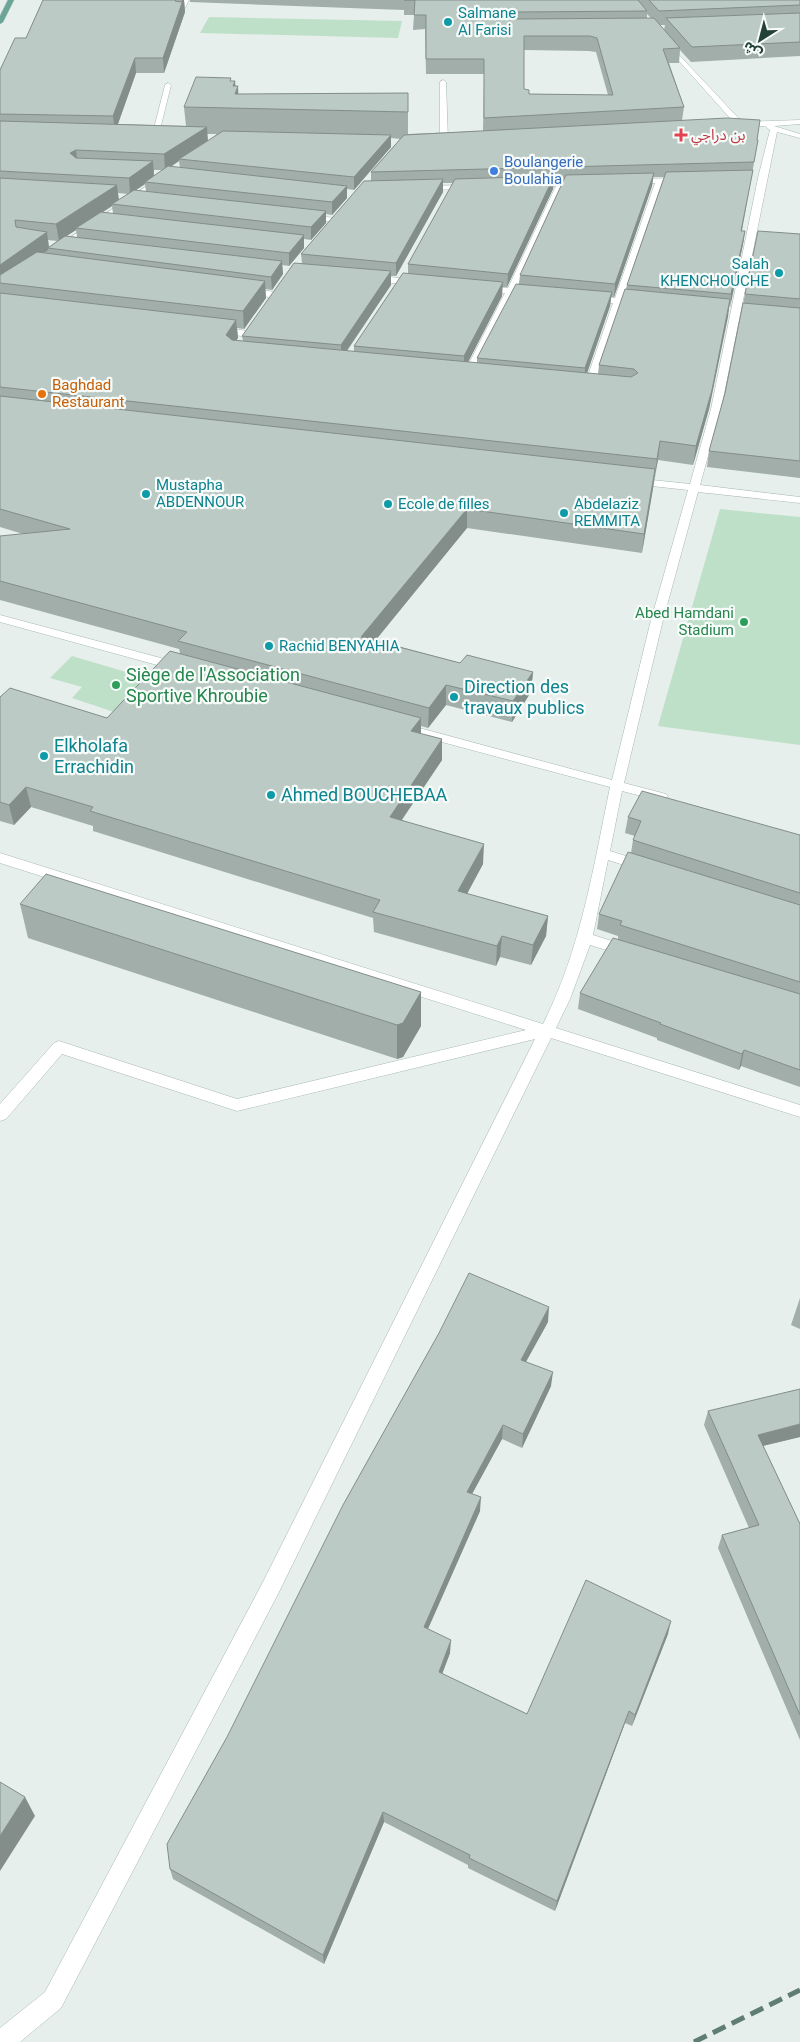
<svg xmlns="http://www.w3.org/2000/svg" width="800" height="2042" font-family="Roboto,'Noto Sans Arabic',sans-serif">
<rect width="100%" height="100%" fill="#e6efeb"/>
<path fill="#bfe0c8" d="M209,17L402,21L398,38L200,33Z
M720,509L800,517V745L658,726Z
M72,656L160,682L126,716L72,698L82,687L50,678Z"/>
<g fill="none" stroke-linecap="round" stroke-linejoin="round">
<defs>
<path id="minor" d="M183,0H189L182,14H178Z
M665,40L742,122L800,120V124L774,126L800,134V138L777,132L721,409L700,485L800,497V503L698,492L663,620L624,783L666,794L668,797L661,801L622,791L610,851L648,863L650,866L643,871L608,860L593,935L631,947L633,951L626,956L590,945L570,999L556,1028L800,1105V1117L551,1038L277,1596L61,2008L20,2042H0V2028L45,1992L263,1582L535,1039L237,1111L62,1054L6,1119L0,1121V1104L54,1043L59,1041L237,1099L526,1030L0,863V853L543,1024C581,949 593,869 610,787L397,730L395,727L401,723L612,780L651,620L688,490L633,484L628,481L633,478L690,484L711,409L758,178L770,130L765,126H737L663,43Z
M443,80L446,82L448,141L444,143L440,141V82Z
M168,83L171,85L158,138L151,140L165,85Z
M160,177L167,179L60,251L53,249Z
M683,178L687,180L686,182L663,183L624,299L642,300L646,303L642,306L622,304L594,387L586,389L584,387L613,303L592,302L588,299L592,296L615,298L655,183H633L629,181L633,179Z
M583,181L587,183L586,185L564,186L516,289L536,293L532,296L514,294L473,375L465,377L463,375L505,293L483,292L479,289L483,286L508,288L556,186L533,187L529,185L533,183Z
M470,185L474,187L473,189L423,190L419,188L423,186Z
M305,215L336,218L340,220L336,222L302,219V215Z
M371,275L418,280L422,283L418,286L368,280V276Z
M245,288L276,292L280,295L276,298L242,293V289Z
M218,327L248,331L253,334L248,337L215,332V328Z
M0,615L183,664L185,667L179,671L0,622Z"/>
<path id="major" d="M8,0H14L3,22L0,24V16Z"/>
</defs>
<use href="#minor" stroke="#a8b8b2" stroke-width="1"/>
<use href="#major" stroke="#c2cac8" stroke-width="1"/>
<use href="#minor" fill="#fff" fill-rule="evenodd"/>
<use href="#major" fill="#6aa596" fill-rule="evenodd"/>
<path stroke="#5f7d75" stroke-width="5" stroke-dasharray="14 7" stroke-linecap="butt" d="M694,2042L800,1990"/>
</g>
<path fill="#a1aea9" fill-rule="evenodd" d="M43,0H184L185,12L164,73H136L118,124L186,126L184,107L231,81L235,86L238,94L408,93V134L483,131L484,74H426L425,29L413,30L414,15H404V10L190,2V0H800V56L691,62L680,50L679,63H669L684,107L682,120L758,140L742,231H745L743,244L729,308L709,409L693,465L658,460L642,553L467,528L375,640L460,663L533,672L531,692L512,722L446,705L428,728L421,726V734L442,739V760L402,820L483,864L467,894L548,916L546,936L531,965L500,957L496,966L374,932L373,918L93,831V826L31,807L14,825L0,821V697L107,718L180,653L179,649L0,600V536L23,534L0,527V70L26,38ZM647,14L651,18H647ZM660,25H665L664,30ZM524,50L589,51L596,52L608,95L529,94L524,89ZM207,134H217L208,141ZM391,138L400,139L371,172V181L301,254L302,263L242,336L243,341L236,340L238,338L237,328L244,329L266,298L265,289L272,290L283,274L282,265L289,266L304,248V239L311,240L326,223V214L332,215L347,198V189L354,190L391,147ZM179,161L180,168L171,167ZM154,170H163L154,176ZM653,177H664L627,285L626,289L599,365L598,374L587,373L610,306L611,297H614L652,186ZM554,180H564L520,275L519,284L477,358V363L468,362L502,296V287H507L553,189ZM443,183H454L408,264V273L354,346V351H347L391,285V276H396L443,192ZM145,184L146,192L136,190ZM118,193L128,194L119,200ZM112,206L113,214L103,212ZM76,230L77,237L66,236ZM48,240L57,241L49,247Z
M800,234V478L707,467L709,451L725,393L745,294Z
M628,817L800,835V1087L741,1066L739,1070L657,1040V1038L578,1009L580,993L618,939V936L597,929L599,914L631,853L633,840L635,836L625,833Z
M20,904L421,992V1026L403,1057L397,1059L28,938Z
M800,1298V1329L791,1325Z
M548,1322L526,1362L551,1386L522,1448L502,1439L472,1494L480,1511L428,1629L450,1653L442,1674L527,1714L668,1634L632,1726L625,1723L555,1911L468,1868V1865L384,1822L324,1964L173,1879L170,1869Z
M708,1411L800,1437L763,1446L800,1524V1740L718,1548L722,1535L749,1528L704,1425Z"/>
<path fill="#838d89" d="M183,0H184L185,12L164,73L163,58Z
M517,12L516,26L512,16Z
M135,58L136,73L115,132L113,116Z
M235,81L236,92L238,86L239,109L233,86Z
M207,127L208,143L179,159V161L165,170L164,154Z
M391,135V147L354,190V177Z
M76,150L78,166L70,153Z
M153,161L154,178L145,182V184L130,194L129,178Z
M654,173L652,186L614,297L615,284Z
M554,176L553,189L507,287L508,274Z
M443,179V192L396,276V263Z
M117,185L119,202L112,204V206L78,228H76V230L59,241L56,224Z
M347,186V198L332,215V202Z
M326,211V223L311,240V227Z
M745,231L743,244L730,308L731,294Z
M47,232L49,248H48V250L2,283H0V265Z
M304,235V248L289,266V253Z
M282,261L283,274L272,290L271,277Z
M391,271V285L341,359V345Z
M265,281L266,298L244,329L243,311Z
M503,282L502,296L464,370V356Z
M612,292L610,306L584,382L585,368Z
M730,299L728,317L709,409L693,465L696,446Z
M236,320L238,338L227,353L226,335Z
M660,441L658,460L654,478L657,459Z
M655,469L653,488L642,553L644,534Z
M467,509V528L362,657L361,637Z
M533,672L531,692L512,722L513,701Z
M446,685V705L428,728L429,708Z
M421,718V738L411,731Z
M442,739V760L390,837V817Z
M26,787L31,807L14,825L9,805Z
M484,844L483,864L457,912L458,891Z
M548,916L546,936L531,965L533,945Z
M502,936L500,957L496,966L497,946Z
M421,992V1026L403,1057L397,1059V1025Z
M744,1050L741,1066L739,1070L742,1054Z
M549,1307L548,1322L519,1374L521,1360Z
M553,1372L551,1386L522,1448L523,1434Z
M800,1424V1437L753,1448L758,1435Z
M503,1425L502,1439L466,1505L467,1492Z
M481,1497L480,1511L423,1640L424,1627Z
M671,1621L668,1634L632,1726L635,1715Z
M451,1640L450,1653L438,1685L439,1672Z
M629,1711L625,1723L555,1911L557,1901Z
M25,1797L35,1816L0,1871V1836Z
M383,1812L384,1822L324,1964L323,1955Z"/>
<path fill="#bbcac4" stroke="#838d89" fill-rule="evenodd" d="M43,0H176L175,1L181,2L183,0L163,58H135L113,116L0,114V70L15,38H26Z
M404,0H638L647,11L517,12L512,16L517,19L654,18L680,48L663,49L684,107L484,118V59H426V15H414L415,0ZM524,36H590L597,38L613,95L529,94V90L524,89Z
M649,0H800V5L659,11Z
M800,13V42L692,47L666,18Z
M196,77L231,78L230,81H235L233,86H238L235,94L408,93V112L184,107Z
M727,118L760,120L757,140H758L754,162L371,172L404,135Z
M0,121L207,127L164,154L76,150L70,153L76,158L153,161L129,178L0,171Z
M223,131L391,135L354,177L179,159Z
M168,166L347,186L332,202L145,182Z
M753,170L741,231H745L731,294L627,285L666,172Z
M654,173L615,284L520,275L566,175Z
M554,176L508,274L408,264L455,179Z
M0,178L117,185L56,224L15,220L16,227L47,232L0,265Z
M443,179L396,263L301,254L364,181Z
M134,190L326,211L311,227L112,204Z
M101,212L304,235L289,253L76,228Z
M758,231L800,234V299L745,294Z
M65,236L282,261L271,277L48,248Z
M37,252L265,281L243,311L0,283V275Z
M294,263L391,271L341,345L242,336Z
M403,273L503,282L464,356L354,346Z
M516,284L612,292L585,368L477,358Z
M625,289L730,299L712,390L696,446L660,441L657,459L0,387V293L236,320L226,335L232,340L631,377L638,373L634,369L599,365Z
M743,303L800,308V461L709,451L725,393Z
M0,396L655,469L644,534L467,509L361,637L460,663L467,655L533,672L513,701L446,685L429,708L178,641L187,632L0,581V536L70,529L0,509Z
M170,651L421,718L411,731L442,739L390,817L484,844L458,891L548,916L533,945L502,936L497,946L373,912L380,900L90,811L93,807L26,787L9,805L0,802V697L10,688L107,718Z
M642,791L800,835V893L633,840L641,821L628,817Z
M628,852L800,905V982L620,925L622,921L599,914Z
M46,874L421,992L403,1023L397,1025L20,904Z
M613,938L800,994V1070L744,1050L742,1054L660,1024L661,1023L580,993Z
M469,1273L549,1307L521,1360L553,1372L523,1434L503,1425L467,1492L481,1497L424,1627L451,1640L439,1672L527,1714L586,1580L671,1621L635,1715L629,1711L557,1901L469,1858L470,1855L383,1812L323,1955L170,1869L167,1844L227,1737L343,1505L439,1333Z
M800,1389V1424L758,1435L800,1524V1715L722,1535L759,1525L708,1411Z
M0,1782L25,1797L0,1836Z"/>
<g fill="#0f9aa8" stroke="#f7fbf9" stroke-width="2">
<circle cx="448" cy="22" r="5"/>
<circle cx="779" cy="273" r="5"/>
<circle cx="146" cy="494" r="5"/>
<circle cx="388" cy="504" r="5"/>
<circle cx="564" cy="513" r="5"/>
<circle cx="269" cy="646" r="5"/>
<circle cx="454" cy="697" r="5"/>
<circle cx="44" cy="756" r="5"/>
<circle cx="271" cy="795" r="5"/>
</g>
<path fill="#e0444e" stroke="#f7fbf9" stroke-width="2" d="M678.5 127.5h5v5h5v5h-5v5h-5v-5h-5v-5h5z"/>
<circle fill="#3f7fe0" stroke="#f7fbf9" stroke-width="2" cx="494" cy="171" r="5"/>
<circle fill="#e8710a" stroke="#f7fbf9" stroke-width="2" cx="42" cy="394" r="5"/>
<g fill="#2e9e5b" stroke="#f7fbf9" stroke-width="2">
<circle cx="744" cy="622" r="5"/>
<circle cx="116" cy="685" r="5"/>
</g>
<g text-anchor="middle" stroke-width="4.5" stroke-linejoin="round" paint-order="stroke">
<g font-size="15" fill="#0d838f" stroke="#f7fbf9" text-anchor="start">
<text x="458" y="18">Salmane<tspan x="458" dy="17">Al Farisi</tspan></text>
<text x="769" y="269" text-anchor="end">Salah<tspan x="769" dy="17">KHENCHOUCHE</tspan></text>
<text x="156" y="490">Mustapha<tspan x="156" dy="17">ABDENNOUR</tspan></text>
<text x="398" y="509">Ecole de filles</text>
<text x="574" y="509">Abdelaziz<tspan x="574" dy="17">REMMITA</tspan></text>
<text x="279" y="651">Rachid BENYAHIA</text>
</g>
<g font-size="15" fill="#be3a42" stroke="#f7fbf9" text-anchor="start">
<text x="691" y="140">بن دراجي</text>
</g>
<g font-size="15" fill="#366cbe" stroke="#f7fbf9" text-anchor="start">
<text x="504" y="167">Boulangerie<tspan x="504" dy="17">Boulahia</tspan></text>
</g>
<g font-size="15" fill="#c56008" stroke="#f7fbf9" text-anchor="start">
<text x="52" y="390">Baghdad<tspan x="52" dy="17">Restaurant</tspan></text>
</g>
<g font-size="15" fill="#27864d" stroke="#f7fbf9" text-anchor="end">
<text x="734" y="618">Abed Hamdani<tspan x="734" dy="17">Stadium</tspan></text>
</g>
<g font-size="18" fill="#27864d" stroke="#f7fbf9" text-anchor="start">
<text x="126" y="681">Siège de l'Association<tspan x="126" dy="21">Sportive Khroubie</tspan></text>
</g>
<g font-size="18" fill="#0d838f" stroke="#f7fbf9" text-anchor="start">
<text x="464" y="693">Direction des<tspan x="464" dy="21">travaux publics</tspan></text>
<text x="54" y="752">Elkholafa<tspan x="54" dy="21">Errachidin</tspan></text>
<text x="281" y="801">Ahmed BOUCHEBAA</text>
</g>
</g>
<g transform="translate(760 40) rotate(216)" stroke="#f7fbf9" stroke-width="4" paint-order="stroke">
<path d="M0-4L9 19L0 12L-9 19Z" fill="#24423a"/>
<text y="-8" font-size="14" font-weight="bold" text-anchor="middle" fill="#24423a">ش</text>
</g>
</svg>
